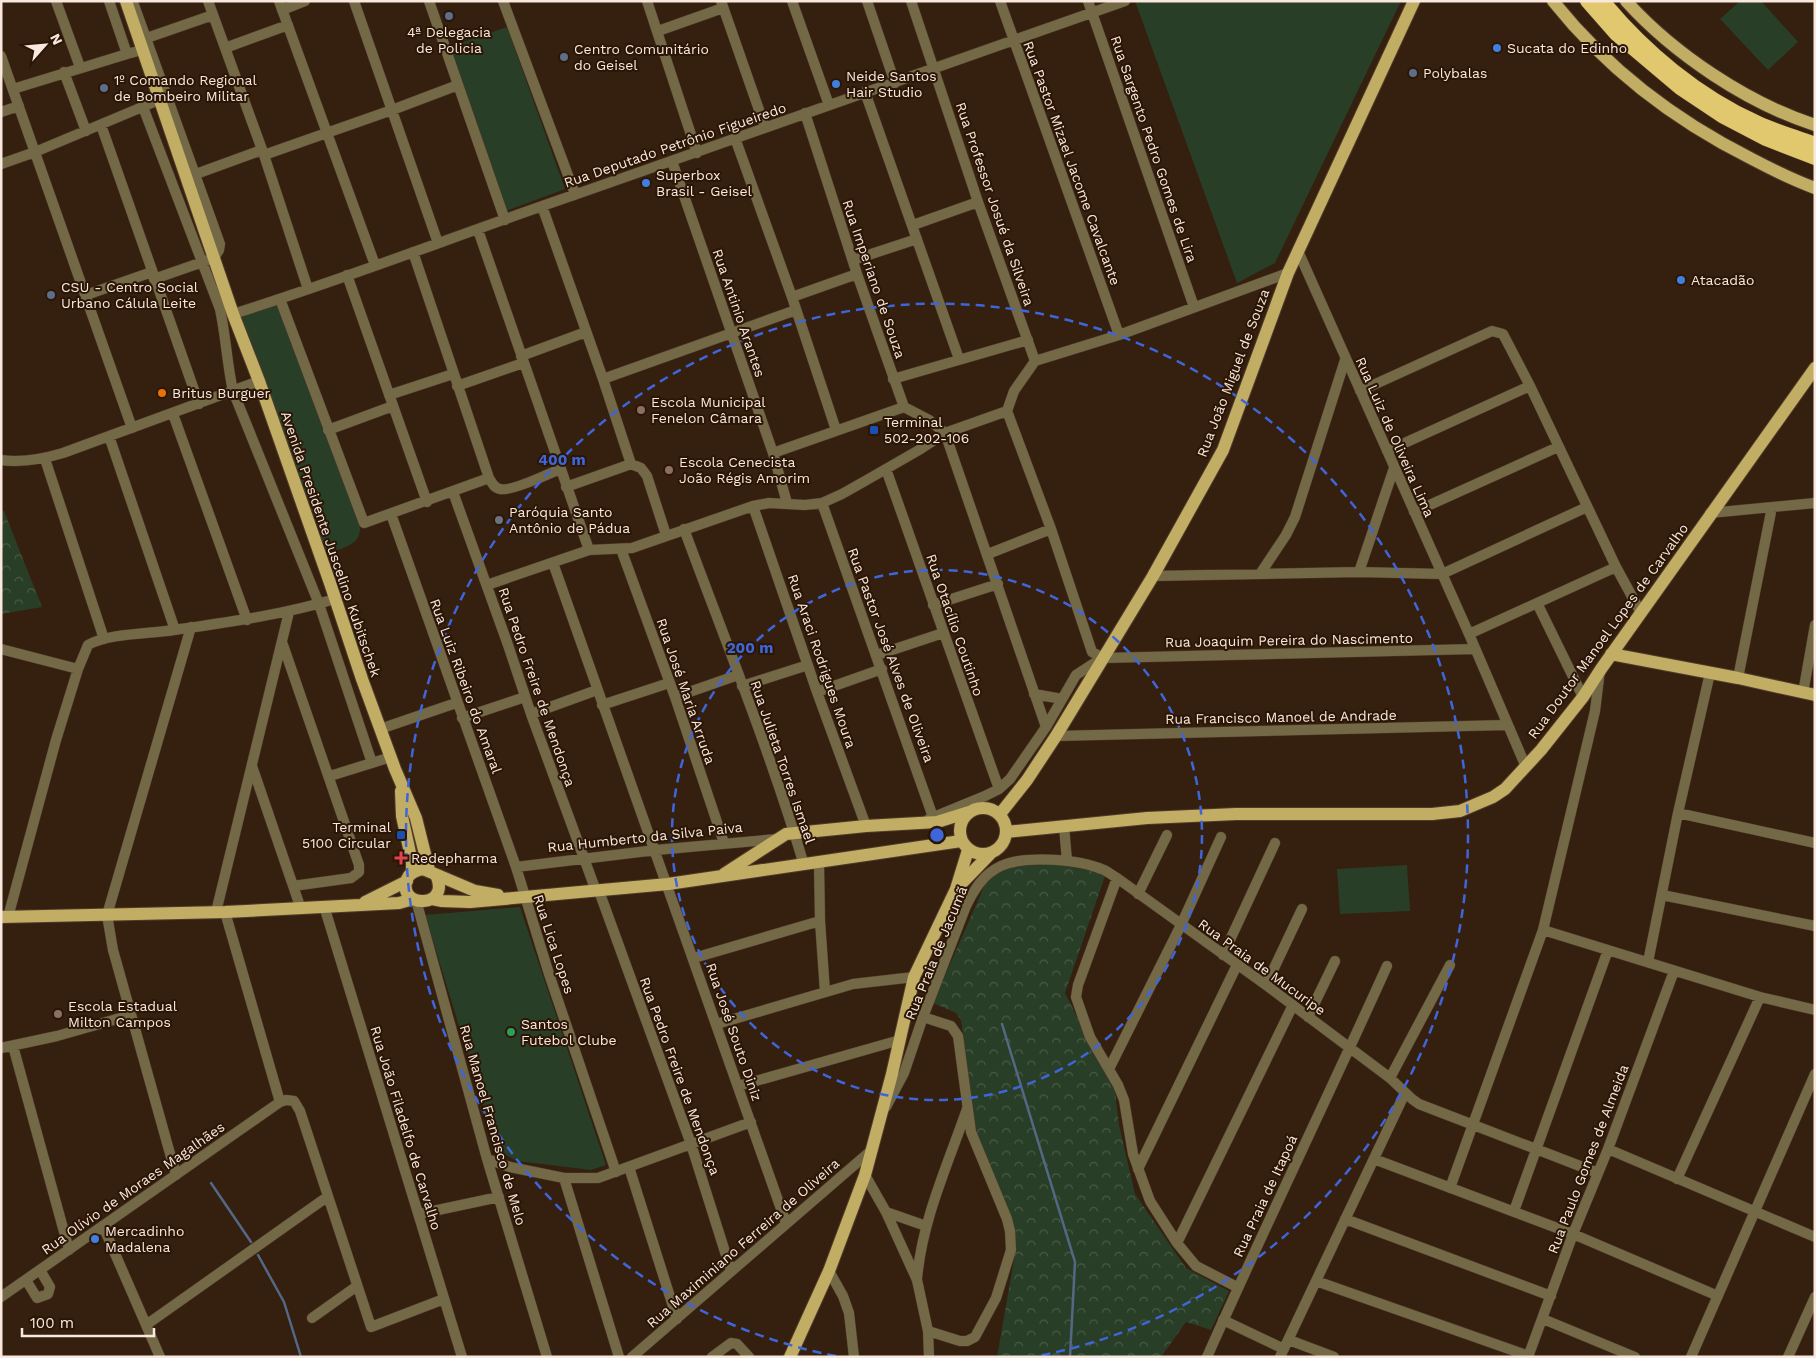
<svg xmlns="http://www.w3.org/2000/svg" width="1816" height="1358" font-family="'Work Sans',sans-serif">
<defs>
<pattern id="forest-crowns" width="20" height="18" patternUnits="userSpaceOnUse" patternTransform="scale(1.25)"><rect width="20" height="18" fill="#293e27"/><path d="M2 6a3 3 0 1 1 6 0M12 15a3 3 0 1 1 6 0" fill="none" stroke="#495a46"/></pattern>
</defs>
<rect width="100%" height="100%" fill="#351f0e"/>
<path fill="#293e27" d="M1135,1H1401L1275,263L1237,283Z
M1740,1H1761L1798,42L1768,70L1720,19Z
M507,27L565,189L506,211L448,47Z
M277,302L360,527C361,547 339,549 324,554L241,317Z
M1407,865L1410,911L1340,914L1337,869Z
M520,907L606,1165L591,1170L517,1161L497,1150L425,915Z"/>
<path fill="url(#forest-crowns)" d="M1,511H4L42,607L1,614Z
M1029,859L1106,873L1065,993L1115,1091L1119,1125L1135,1194L1186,1268L1229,1291L1211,1330L1186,1322L1161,1357H997L1015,1254L976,1130L961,1020L956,1013L933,1003L993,866Z"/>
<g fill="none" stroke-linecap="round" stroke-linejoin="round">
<path stroke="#546886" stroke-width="2.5" d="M1002,1024L1075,1262L1070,1357
M211,1183L251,1242
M258,1255L284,1302L301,1357"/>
<defs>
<path id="minor" d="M56,1L80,67
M109,1L127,54L142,50
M208,1L264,155L308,289
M279,1L375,265
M354,1L438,243
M429,1L505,220
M503,1L575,194
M647,1L697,153
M721,1L765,127
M792,1L829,105
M867,1L895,83
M911,1L978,202L1035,361
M1000,1L1119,335
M1088,1L1194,307
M134,5L220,244L219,250L214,258L154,279
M282,10L305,1
M658,31L723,8
M141,40L213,15
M225,48L288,25
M1,56L132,428
M64,72L86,131
M13,89L127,54
M865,92L959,359
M143,107L220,309C226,337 227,364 233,391L319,604L372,763
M1,112L19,106
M805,113L857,274L904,407L929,420L945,433L1046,727
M101,125L199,404
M735,138L792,297L836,430
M264,155L392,110L458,85
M672,161L773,453L787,503
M1,164L35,152L159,100
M196,174L262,150
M542,206L603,379L631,464
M913,225L978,202
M478,230L589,550
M1298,251L1469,634L1526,767
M413,252L489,478C492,483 494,488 500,489C509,492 549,474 560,469
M853,260L917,239
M347,275L427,502
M86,295L152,272
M792,297L857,274
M280,299L364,523L489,478
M233,314C348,278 460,234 574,195C758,131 941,64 1125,1
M521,356L586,332
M1035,361L1119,335L1288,273
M603,379L796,310
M893,379L1028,340
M457,386L523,363
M1360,391L1492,331L1503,334L1530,386L1616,567L1641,613
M389,395L453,374
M1007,411L1051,529L1092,652L1103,658L1475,649
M1007,411L1014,391L1035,361
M173,414L247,620
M328,430L393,406
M109,436L175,630
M1387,451L1530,386
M773,453L904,407
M45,459L104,639
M1,460C23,463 43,459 63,453L259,381
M886,469L999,789
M566,487L631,464L641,468L647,476L666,535
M453,492L508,645L531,714L596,891
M822,503L933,817
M753,506L817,692L866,826
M1414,512L1558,447
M1710,513L1815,503
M391,514L516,867L549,974L616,1172
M684,529C725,640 770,751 804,865
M621,549L675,697L724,843
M988,554L1051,529
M553,563L786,1223
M1359,572L1394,468
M1260,574L1286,535L1295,517L1345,360
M1153,576L1359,572L1442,574L1587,507
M487,585L589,550L632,548L753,506L769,503L805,505L822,503L842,494L865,481L919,450L945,433L1007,411
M1537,603L1583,697
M933,605L998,584
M1469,634L1616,567
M282,642L359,865V872L351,878L293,886
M1,649L78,669
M877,655L943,633
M1738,678L1772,507
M742,686L808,665
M817,692L882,669
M1803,693L1815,625
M1034,694L1062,699
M675,697L738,675
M602,705L669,683
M531,714L597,690
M462,718L525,697
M380,729L456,703
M1056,736L1507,725
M252,766L301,909
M330,776L391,757
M1678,813L1815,843
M929,819L985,796L999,789L1010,779L1046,727L1076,675L1102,658
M1064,826L1067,861
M819,863L820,921L825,992
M516,867L656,850L777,839
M1117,878L1078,985L1076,997L1090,1037L1118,1085L1124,1100L1133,1154L1150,1201L1177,1243L1196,1266L1237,1287
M599,891L691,1144L731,1271
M1138,894L1167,835
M1662,895L1815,926
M416,900L487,1159L547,1357
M324,906L462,1357
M216,912L289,612
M225,912L280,1102
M8,917L56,740L78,669L88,645C109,633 150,634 174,630C229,622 282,615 335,599
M1543,930L1760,997L1815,1010
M1223,955L1275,843
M694,958L820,921
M1648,962L1678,813L1710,673
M1266,985L1302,909
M923,1017L951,1026L958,1036L971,1132L1007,1219L1010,1231L1011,1250L996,1298L975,1337L967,1341H960L928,1331
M1308,1017L1335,961
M717,1024L853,984L914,977
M13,1046L69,1250
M1,1048L57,1036L131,1015
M1109,1069L1181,925L1221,837
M1390,1078L1450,965
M738,1086L900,1040
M886,1107L904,1073L923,1017L966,906C974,890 983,874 1001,866C1025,855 1079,859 1104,870C1108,872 1112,875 1117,878L1266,985L1390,1078L1412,1099L1419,1104L1598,1173
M1608,1149L1815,1237
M487,1159L510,1167L564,1178H598L751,1122
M1374,1159L1573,1234L1718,1296
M629,1167L677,1319
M1138,1169L1237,965
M176,1175L113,950L107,915L191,627
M865,1175L886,1212L917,1280L928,1331L929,1357
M564,1178L619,1357
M1677,1179L1760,997
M1450,1188L1543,930L1595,711L1600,670
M1514,1211L1608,950
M886,1212L926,1226
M419,1214L499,1197
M1345,1219L1551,1296
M103,1226L160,1357
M1177,1243L1293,1005
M829,1271L843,1296L849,1313L854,1357
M917,1279C922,1220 948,1164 967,1109
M26,1280L37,1298L48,1294L50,1287L40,1270
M1316,1281L1529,1356
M1,1297L280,1102L286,1100L294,1101L300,1111L371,1327L444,1299
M312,1318L357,1286
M1543,1319L1635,1357
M1223,1320L1284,1349
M146,1325L327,1197
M1289,1340L1334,1357
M632,1357L873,1149
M712,1357L731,1343L737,1344L749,1357
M1207,1357C1265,1226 1328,1097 1387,966
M1280,1357L1405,1093
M1528,1357L1573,1234L1608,1149L1674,971
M1691,1357L1815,1074
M1788,1357L1815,1297"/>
<path id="major" d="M126,1L233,314L259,381L330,583L362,679L395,769L416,818L429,870
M1553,1C1608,70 1674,120 1752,159C1773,170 1793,180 1815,188
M1626,1C1674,54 1747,103 1815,125
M1611,654L1738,678L1815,695
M401,791L402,816L412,862V873
M960 831a23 23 0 1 1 46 0a23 23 0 1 1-46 0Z
M1000,814L1027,780L1056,736L1153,576L1223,450L1288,273L1414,1
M1006,832L1147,818L1236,814H1432L1460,811L1493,797L1505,789L1541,750L1583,697L1601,669L1815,368
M724,874L786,834L866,826L937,822L969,812
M436,875C452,909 396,909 407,879C410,872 417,870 423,869L475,891L498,895
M958,887L990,854
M432,899L442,901L470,902L668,884L961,841
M365,902L407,881
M1,917L225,912L399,903L413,899
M790,1357L829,1271L865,1175L892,1074L914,977L956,889L968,850"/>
<path id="highway" d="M1587,1L1616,34L1680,88L1722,116L1766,139L1815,158
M1603,1C1644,51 1698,96 1758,123C1776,131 1796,137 1815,144"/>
</defs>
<use href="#minor" stroke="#503b2b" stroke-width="11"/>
<use href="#major" stroke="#503b2b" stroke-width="14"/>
<use href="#highway" stroke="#503b2b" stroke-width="15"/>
<use href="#minor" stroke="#736947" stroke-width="10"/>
<use href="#major" stroke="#c2ad64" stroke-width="12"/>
<use href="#highway" stroke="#e1c86e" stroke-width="14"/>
</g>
<g fill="none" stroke="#3e65d9" stroke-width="2.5" stroke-dasharray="9 6">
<circle cx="937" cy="835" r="265"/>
<path d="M836 1356A531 531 0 1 1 1038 1356"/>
</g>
<g fill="#5c6f8a" stroke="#2b1505" stroke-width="2">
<circle cx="449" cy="16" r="5"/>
<circle cx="564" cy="57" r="5"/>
<circle cx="1413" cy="73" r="5"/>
<circle cx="104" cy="88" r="5"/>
<circle cx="51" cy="295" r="5"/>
</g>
<g fill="#3f7fe0" stroke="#2b1505" stroke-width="2">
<circle cx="1497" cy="48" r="5"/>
<circle cx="836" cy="84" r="5"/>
<circle cx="646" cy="183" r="5"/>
<circle cx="1681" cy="280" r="5"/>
<circle cx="95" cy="1239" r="5"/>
</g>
<circle fill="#e8710a" stroke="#2b1505" stroke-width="2" cx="162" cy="393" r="5"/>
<g fill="#8d6e63" stroke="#2b1505" stroke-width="2">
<circle cx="641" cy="410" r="5"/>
<circle cx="669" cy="470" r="5"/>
<circle cx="58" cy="1014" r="5"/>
</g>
<g fill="#1a4fb4" stroke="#2b1505" stroke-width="2">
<rect x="869" y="425" width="10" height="10" rx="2.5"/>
<rect x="396" y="830" width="10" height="10" rx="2.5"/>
</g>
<circle fill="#6b7280" stroke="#2b1505" stroke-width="2" cx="499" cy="520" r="5"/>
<path fill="#e0444e" stroke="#2b1505" stroke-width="2" d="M398.5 850.5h5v5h5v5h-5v5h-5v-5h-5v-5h5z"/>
<circle fill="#2e9e5b" stroke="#2b1505" stroke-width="2" cx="511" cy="1032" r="5"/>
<g text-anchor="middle" stroke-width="4" stroke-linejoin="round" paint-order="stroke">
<g font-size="14" fill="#f8e8dd" stroke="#2b1505" text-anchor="start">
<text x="449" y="37" text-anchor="middle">4ª Delegacia<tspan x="449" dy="16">de Policia</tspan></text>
<text x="1507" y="53">Sucata do Edinho</text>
<text x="574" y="54">Centro Comunitário<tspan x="574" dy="16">do Geisel</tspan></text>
<text x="1423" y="78">Polybalas</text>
<text x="846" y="81">Neide Santos<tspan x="846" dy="16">Hair Studio</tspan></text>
<text x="114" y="85">1º Comando Regional<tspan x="114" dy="16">de Bombeiro Militar</tspan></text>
<text x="656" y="180">Superbox<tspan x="656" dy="16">Brasil - Geisel</tspan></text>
<text x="1691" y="285">Atacadão</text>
<text x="61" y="292">CSU - Centro Social<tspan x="61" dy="16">Urbano Cálula Leite</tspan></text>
<text x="172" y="398">Britus Burguer</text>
<text x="651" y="407">Escola Municipal<tspan x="651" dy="16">Fenelon Câmara</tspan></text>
<text x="884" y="427">Terminal<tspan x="884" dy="16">502-202-106</tspan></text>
<text x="679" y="467">Escola Cenecista<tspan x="679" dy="16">João Régis Amorim</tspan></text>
<text x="509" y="517">Paróquia Santo<tspan x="509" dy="16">Antônio de Pádua</tspan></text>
<text x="391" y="832" text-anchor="end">Terminal<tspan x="391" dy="16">5100 Circular</tspan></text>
<text x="411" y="863">Redepharma</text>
<text x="68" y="1011">Escola Estadual<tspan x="68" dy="16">Milton Campos</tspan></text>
<text x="521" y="1029">Santos<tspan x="521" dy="16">Futebol Clube</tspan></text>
<text x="105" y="1236">Mercadinho<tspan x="105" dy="16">Madalena</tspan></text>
</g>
<g font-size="14" fill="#f8e8dd" stroke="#2b1505">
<text transform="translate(675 145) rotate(-19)" y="5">Rua Deputado Petrônio Figueiredo</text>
<text transform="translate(1154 149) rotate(71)" y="5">Rua Sargento Pedro Gomes de Lira</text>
<text transform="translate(1072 163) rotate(70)" y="5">Rua Pastor Mizael Jacome Cavalcante</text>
<text transform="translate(995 204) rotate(71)" y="5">Rua Professor Josué da Silveira</text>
<text transform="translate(874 279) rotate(71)" y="5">Rua Imperiano de Souza</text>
<text transform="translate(739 313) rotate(71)" y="5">Rua Antinio Arantes</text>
<text transform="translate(1233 373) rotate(-69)" y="5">Rua João Miguel de Souza</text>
<text transform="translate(1395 437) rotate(66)" y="5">Rua Luiz de Oliveira Lima</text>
<text transform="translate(331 544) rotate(71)" y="5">Avenida Presidente Juscelino Kubitschek</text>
<text transform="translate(955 625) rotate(71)" y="5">Rua Otacílio Coutinho</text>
<text transform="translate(1608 631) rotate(-54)" y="5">Rua Doutor Manoel Lopes de Carvalho</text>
<text transform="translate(1289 640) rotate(-1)" y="5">Rua Joaquim Pereira do Nascimento</text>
<text transform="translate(891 655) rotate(70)" y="5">Rua Pastor José Alves de Oliveira</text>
<text transform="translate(822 661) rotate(71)" y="5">Rua Araci Rodrigues Moura</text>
<text transform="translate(466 686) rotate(70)" y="5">Rua Luiz Ribeiro do Amaral</text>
<text transform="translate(537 687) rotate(71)" y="5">Rua Pedro Freire de Mendonça</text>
<text transform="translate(686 691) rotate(71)" y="5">Rua José Maria Arruda</text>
<text transform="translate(1281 717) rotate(-1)" y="5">Rua Francisco Manoel de Andrade</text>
<text transform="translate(783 762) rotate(71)" y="5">Rua Julieta Torres Ismael</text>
<text transform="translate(645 837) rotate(-6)" y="5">Rua Humberto da Silva Paiva</text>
<text transform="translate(554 944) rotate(72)" y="5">Rua Lica Lopes</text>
<text transform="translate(936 953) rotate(-68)" y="5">Rua Praia de Jacumã</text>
<text transform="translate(1262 967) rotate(36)" y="5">Rua Praia de Mucuripe</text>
<text transform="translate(734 1032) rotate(71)" y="5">Rua José Souto Diniz</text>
<text transform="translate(680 1076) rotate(70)" y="5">Rua Pedro Freire de Mendonça</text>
<text transform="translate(493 1125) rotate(74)" y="5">Rua Manoel Francisco de Melo</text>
<text transform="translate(406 1128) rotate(73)" y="5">Rua João Filadelfo de Carvalho</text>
<text transform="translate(1588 1159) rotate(-69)" y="5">Rua Paulo Gomes de Almeida</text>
<text transform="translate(133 1188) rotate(-35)" y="5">Rua Olívio de Moraes Magalhães</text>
<text transform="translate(1265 1196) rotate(-65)" y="5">Rua Praia de Itapoá</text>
<text transform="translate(743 1243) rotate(-41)" y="5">Rua Maximiniano Ferreira de Oliveira</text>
</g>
</g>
<circle cx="937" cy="835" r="8" fill="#3e65d9" stroke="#2b1505" stroke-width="2.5"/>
<g font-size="15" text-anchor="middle" font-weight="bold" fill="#3e65d9" stroke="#2b1505" stroke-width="4" stroke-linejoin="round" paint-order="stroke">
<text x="562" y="465">400 m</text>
<text x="750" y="653">200 m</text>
</g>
<rect width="1816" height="1358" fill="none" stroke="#f8e8dd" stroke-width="5"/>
<g transform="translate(45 45) rotate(63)" stroke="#2b1505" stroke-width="4" paint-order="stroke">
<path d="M0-4L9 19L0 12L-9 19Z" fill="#f8e8dd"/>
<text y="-8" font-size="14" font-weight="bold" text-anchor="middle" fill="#f8e8dd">N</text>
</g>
<path d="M22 1328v8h132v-8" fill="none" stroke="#f8e8dd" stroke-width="2.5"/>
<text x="30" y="1328" font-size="15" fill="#f8e8dd" stroke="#2b1505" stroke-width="4" paint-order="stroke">100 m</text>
</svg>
